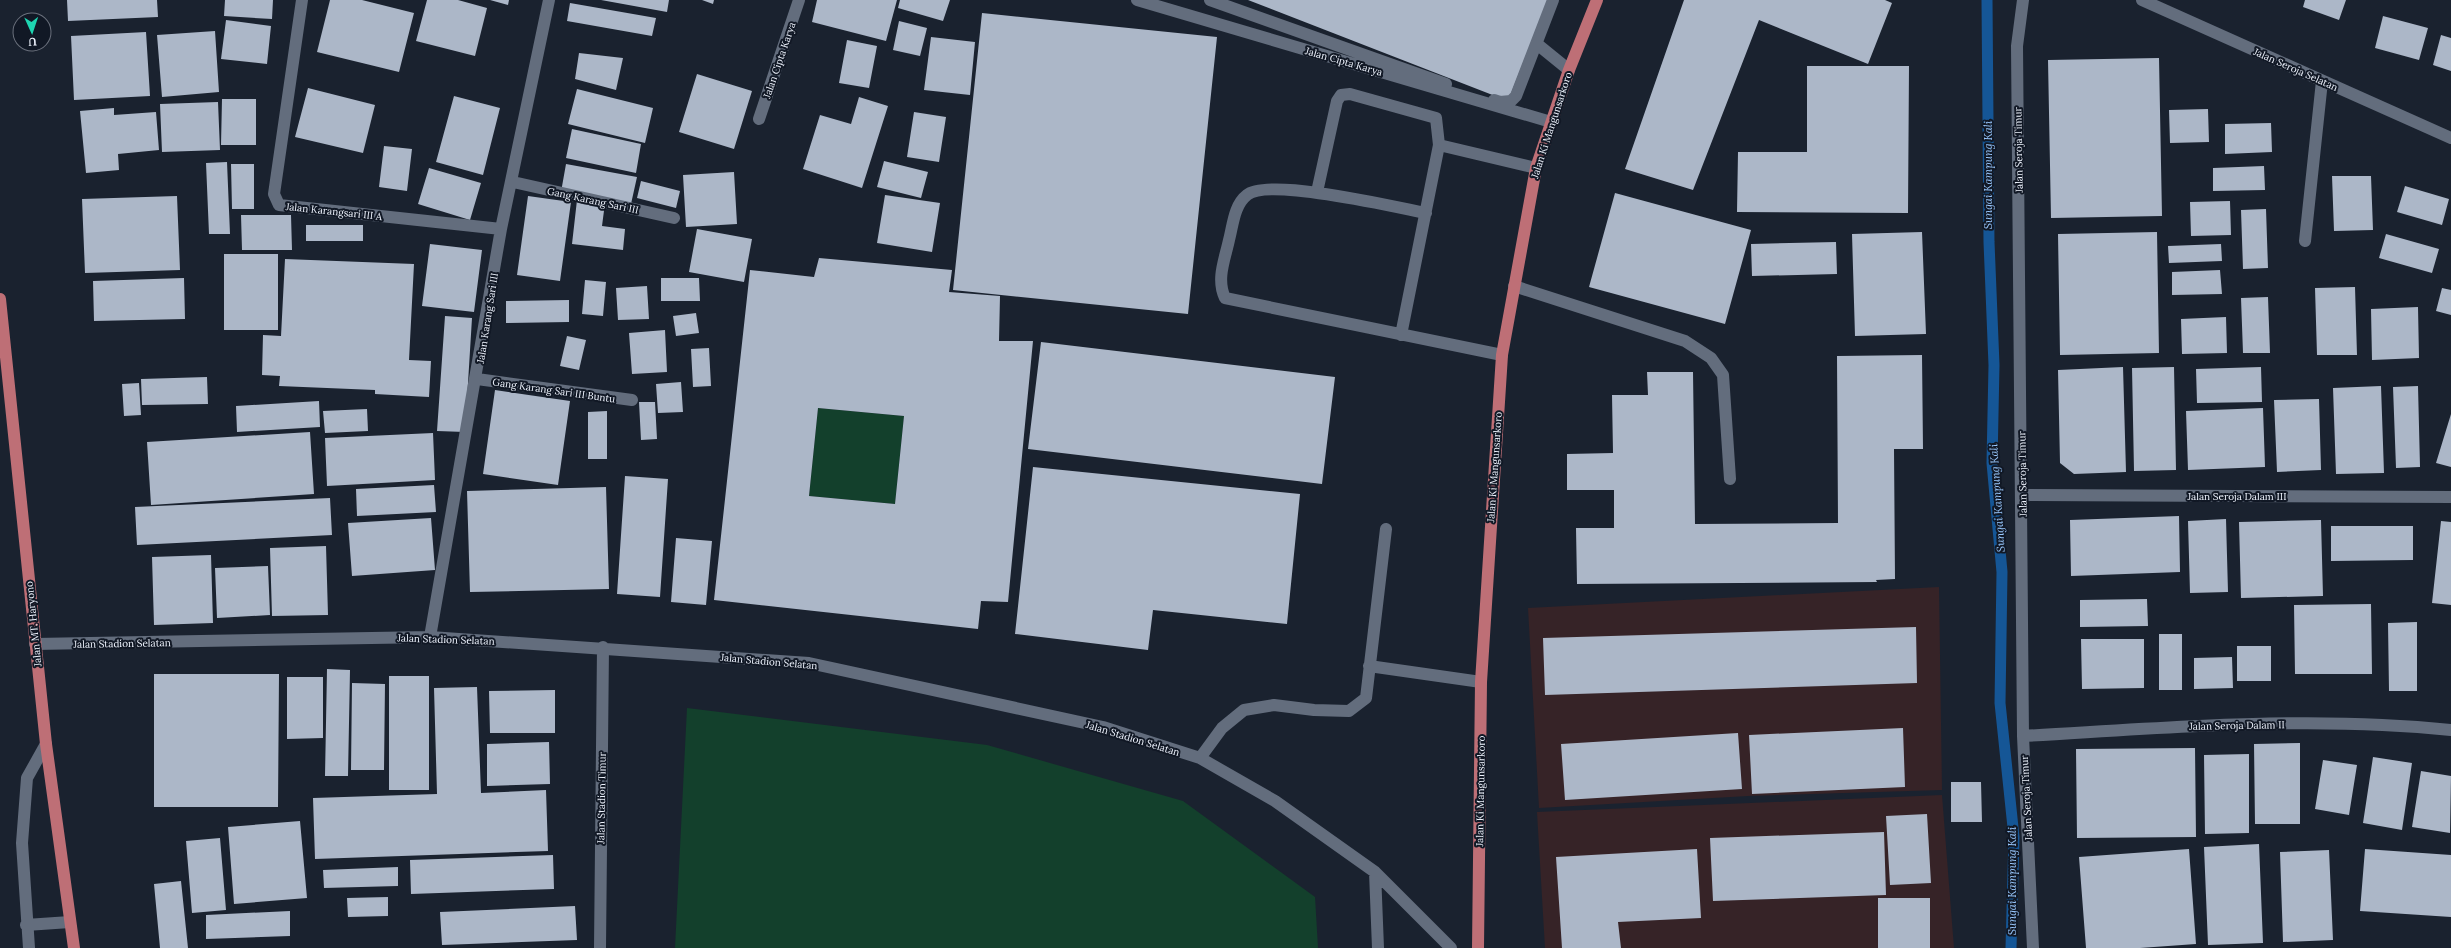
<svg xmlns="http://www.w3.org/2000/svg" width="2451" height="948" font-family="Lora,serif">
<rect width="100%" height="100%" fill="#1a222f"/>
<path fill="#362327" d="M1939,587L1942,790L1748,796L1539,808L1528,608Z
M1942,795L1954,948H1545L1537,812Z"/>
<path fill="#13402c" d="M818,408L904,416L895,504L809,496Z
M687,708L987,745L1183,801L1315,897L1318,948H675Z"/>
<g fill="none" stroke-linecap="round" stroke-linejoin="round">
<path stroke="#155696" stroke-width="11" d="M1987,0L1989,242L1994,365L1992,463L2002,572L2000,703L2014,837L2011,948"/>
</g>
<path fill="#acb7c8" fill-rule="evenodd" d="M67,0H157L158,17L68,21Z
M225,0H273L272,19L224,16Z
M330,0H362L414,13L399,72L317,52Z
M427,0H458L487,8L475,56L416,41Z
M490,0H509L508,5Z
M601,0H669L667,12Z
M702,0H714L713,4Z
M817,0H897L886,41L812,22Z
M900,0H950L943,21L898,8Z
M1248,0H1548L1508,101Z
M1684,0H1885L1892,3L1868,64L1759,20L1693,190L1625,169Z
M2305,0H2346L2339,20L2303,7Z
M570,3L656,18L652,36L567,21Z
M982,13L1217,37L1188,314L953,290Z
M2383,16L2428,28L2419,60L2375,48Z
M226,20L271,26L267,64L221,59Z
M899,21L927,28L920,56L893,50Z
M215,31L219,92L162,97L157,35Z
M146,32L150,96L74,100L71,36Z
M2441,35L2451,38V71L2433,65Z
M931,37L975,42L970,95L924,90Z
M847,40L877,46L869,88L839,83Z
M579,53L623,58L616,90L575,79Z
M2159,58L2162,216L2051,218L2048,60Z
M1807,66H1909L1908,213L1737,212L1738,152H1807Z
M697,74L752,91L734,149L679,132Z
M308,88L375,105L363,153L295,137Z
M577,89L653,108L645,143L568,124Z
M454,96L500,108L483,175L436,162Z
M859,97L888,106L862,188L803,169L820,115L851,124Z
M222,99H256V145H221Z
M218,102L220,150L162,152L160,104Z
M114,108V115L156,112L159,150L118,154L119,170L86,173L80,111Z
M2208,109L2209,142L2170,143L2169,110Z
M914,112L946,117L939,162L907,157Z
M2271,123L2272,152L2225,154V124Z
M572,129L641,144L636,173L566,158Z
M384,146L412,149L407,191L379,187Z
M884,161L928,172L921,198L877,187Z
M227,162L230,234H209L206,163Z
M231,164H254V209H232Z
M566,164L637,177L631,204L561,192Z
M2264,166L2265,190L2213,191V168Z
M429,168L481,183L470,220L418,204Z
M734,172L737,224L686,227L683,175Z
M2332,176H2371L2373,230L2334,231Z
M641,181L680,191L676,208L637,198Z
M2405,186L2449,199L2442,225L2397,212Z
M1615,193L1751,230L1725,324L1589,287Z
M885,195L940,203L932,252L877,243Z
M177,196L180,270L85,273L82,199Z
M528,196L571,202L560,281L517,275Z
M577,200L605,203L602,226L625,229L623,250L572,244Z
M2230,201L2231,235L2191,236L2190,202Z
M2266,209L2268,268L2243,269L2241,210Z
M241,215H291L292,250H242Z
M306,225H363V241H306Z
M697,229L752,239L744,282L689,272Z
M1922,232L1926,334L1855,336L1852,234Z
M2157,232L2159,353L2060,355L2058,234Z
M2386,234L2439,249L2432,273L2379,258Z
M1836,242L1837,274L1752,276L1751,244Z
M430,244L482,250L474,312L422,306Z
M2221,244L2222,261L2169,263L2168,246Z
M224,254H278V330H224Z
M819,258L952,270L949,292L1000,296L999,341H1033L1008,602L981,601L978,629L714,600L750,270L814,277ZM818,408L904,416L895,504L809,496Z
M285,259L414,264L409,360L431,361L429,397L375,394V390L279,386L280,376L262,375L263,335L281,336Z
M2220,270L2222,294L2172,295V272Z
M184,278L185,319L94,321L93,281Z
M661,278H699L700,301H661Z
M585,280L606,282L603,316L582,314Z
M647,286L649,319L618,320L616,288Z
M2355,287L2357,355H2317L2315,288Z
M2442,288L2451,290V315L2436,311Z
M2268,297L2270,353H2243L2241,298Z
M569,300V322L506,323V301Z
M2418,307L2419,358L2372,360L2371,309Z
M696,313L699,333L676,336L673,316Z
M445,316L472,318L465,432L437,431Z
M2226,317L2227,353L2182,354L2181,319Z
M665,330L667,372L632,374L629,333Z
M567,336L586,340L579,370L560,366Z
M1041,342L1335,377L1322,484L1028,449Z
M709,348L711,386L693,387L691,349Z
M1922,355L1923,449H1894L1895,579L1876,580L1877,582L1577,584L1576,528H1614V490H1567V454L1613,453L1612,395H1648L1647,372H1693L1695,524L1838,523L1837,356Z
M2123,367L2126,472L2074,474L2060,463L2058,370Z
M2174,367L2176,470L2134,471L2132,368Z
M2261,367L2262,402L2197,403L2196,369Z
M207,377L208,404L142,405L141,379Z
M681,382L683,412L658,413L656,384Z
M139,383L141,415L124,416L122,384Z
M2381,386L2384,473L2336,474L2333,388Z
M2418,386L2420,467L2396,468L2393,387Z
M495,390L570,401L558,485L483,474Z
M2319,399L2321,470L2277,472L2274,400Z
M319,401L320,427L237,432L236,406Z
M639,402H655L657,439L641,440Z
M2263,408L2265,467L2188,470L2186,411Z
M367,409L368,431L325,433L323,411Z
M607,411V459H588V412Z
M2451,414V467L2436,463Z
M310,432L314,494L151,505L147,442Z
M433,433L435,480L327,486L325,438Z
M1033,467L1300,494L1287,624L1153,610L1148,650L1015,634Z
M625,476L668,479L660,597L617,594Z
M434,485L436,512L357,516L356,489Z
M606,487L609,589L470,592L467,491Z
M330,498L332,535L137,545L135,507Z
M2179,516L2180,572L2071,576L2070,520Z
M431,518L435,570L352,576L348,523Z
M2226,519L2228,592L2190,593L2188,521Z
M2321,520L2323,596L2241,598L2239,522Z
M2441,521L2451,522V605L2432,603Z
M2331,526H2413V560L2331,561Z
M676,538L712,541L706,605L671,602Z
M326,546L328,615L272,616L270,548Z
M211,555L213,623L154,625L152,557Z
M268,566L270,615L217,618L215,568Z
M2147,599L2148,626L2080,627V600Z
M2371,604L2372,674H2295L2294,605Z
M2417,622V691H2389L2388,623Z
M1916,627L1917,683L1545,695L1543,638Z
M2159,634H2182V690H2159Z
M2081,639H2144V688L2082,689Z
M2237,646H2271V681H2237Z
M2232,657L2233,688L2194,689V658Z
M327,669L350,670L348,776H325Z
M154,674H279L278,807H154Z
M389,676H429V790H389Z
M287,677H323V738L287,739Z
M352,683L385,684L384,770H351Z
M477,687L481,793L546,790L548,851L315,859L313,798L437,794L434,688Z
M555,690V733H490L489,691Z
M1903,728L1905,787L1752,794L1749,735Z
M1738,733L1742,789L1565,800L1561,744Z
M549,742L550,784L487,786V744Z
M2300,743V824H2255L2254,744Z
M2195,748L2196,837L2077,838L2076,749Z
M2249,754V833L2205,834L2204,755Z
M2373,757L2412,763L2402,830L2363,823Z
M2323,760L2357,765L2349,815L2315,809Z
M2421,771L2451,776L2450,833L2412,827Z
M1951,782H1981L1982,822H1951Z
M1927,814L1931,883L1890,885L1886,816Z
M300,821L307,898L234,904L228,827Z
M1884,832L1886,895L1713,901L1710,838Z
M220,838L226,910L192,913L186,841Z
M2259,844L2263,943L2208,945L2204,847Z
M1697,849L1701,918L1618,922L1621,948H1562L1556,857Z
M2189,849L2196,944L2140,948H2086L2079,857Z
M2365,849L2451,855V917L2360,911Z
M2329,850L2333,940L2283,942L2280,852Z
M553,855L554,889L411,894L410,860Z
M398,867V886L324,888L323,870Z
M181,881L188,948H160L154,884Z
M388,897V916L348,917L347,898Z
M1878,898H1930V948H1878Z
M575,906L577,940L442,945L440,912Z
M290,911V936L206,939V915Z"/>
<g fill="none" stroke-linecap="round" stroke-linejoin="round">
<path stroke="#636d7d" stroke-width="12" d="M302,0L274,194L279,205L501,229
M1137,0L1551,122
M1210,0L1446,84
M2023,0L2017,46L2023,736L2033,948
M2142,0L2451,138
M1537,44L1569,70
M1494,100L1500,102L1511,101L1516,96L1553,0
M759,119L799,0
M1439,145L1536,168
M513,182L674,218
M1317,192L1337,101L1341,95L1350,94L1436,118L1439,145L1401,335
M1426,213C1395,207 1268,177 1247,195C1234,205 1233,225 1229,240C1225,259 1216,279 1225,298L1502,355
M2305,241L2322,81
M1514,286L1685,341L1711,358L1723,375L1730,479
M477,379L632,400
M2022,495L2451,497
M430,637L501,229L549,0
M35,644L430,637L809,663L1103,727L1200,758L1275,801L1375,872L1451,948
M1369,666L1481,682
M2023,736C2165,728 2309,715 2451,730
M1200,758L1222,728L1244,710L1274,705L1314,710L1349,711L1366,698L1386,529
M1375,872L1378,948
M26,925L70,922
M29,948L22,843L27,778L46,744
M600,948L603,647"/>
<path stroke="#be6f76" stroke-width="12" d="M0,299L46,744L74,948
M1478,948L1481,682L1502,355L1536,168L1569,70L1597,0"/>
</g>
<g text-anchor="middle" stroke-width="4" stroke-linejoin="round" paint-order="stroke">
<g font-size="10" fill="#eff4fe" stroke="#111825">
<text transform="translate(779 60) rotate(-71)" y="4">Jalan Cipta Karya</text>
<text transform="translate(1344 61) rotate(16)" y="4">Jalan Cipta Karya</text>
<text transform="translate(2296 69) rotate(24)" y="4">Jalan Seroja Selatan</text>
<text transform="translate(1551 125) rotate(-72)" y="4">Jalan Ki Mangunsarkoro</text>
<text transform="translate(2018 150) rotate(-91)" y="4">Jalan Seroja Timur</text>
<text transform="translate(593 200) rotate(12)" y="4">Gang Karang Sari III</text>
<text transform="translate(334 211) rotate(6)" y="4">Jalan Karangsari III A</text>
<text transform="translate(487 318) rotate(-81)" y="4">Jalan Karang Sari III</text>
<text transform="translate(554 390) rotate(8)" y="4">Gang Karang Sari III Buntu</text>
<text transform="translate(1494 467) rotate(-86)" y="4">Jalan Ki Mangunsarkoro</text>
<text transform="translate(2022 474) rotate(-91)" y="4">Jalan Seroja Timur</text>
<text x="2237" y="500">Jalan Seroja Dalam III</text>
<text transform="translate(33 624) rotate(-96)" y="4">Jalan MT. Haryono</text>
<text transform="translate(446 639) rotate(2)" y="4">Jalan Stadion Selatan</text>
<text transform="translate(122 643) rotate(-1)" y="4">Jalan Stadion Selatan</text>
<text transform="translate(769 661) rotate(5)" y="4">Jalan Stadion Selatan</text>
<text transform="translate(2237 725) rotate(-1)" y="4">Jalan Seroja Dalam II</text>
<text transform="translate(1133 738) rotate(17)" y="4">Jalan Stadion Selatan</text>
<text transform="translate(1480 791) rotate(-89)" y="4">Jalan Ki Mangunsarkoro</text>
<text transform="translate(601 798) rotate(-89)" y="4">Jalan Stadion Timur</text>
<text transform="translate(2026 798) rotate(-93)" y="4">Jalan Seroja Timur</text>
</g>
<g font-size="11" font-style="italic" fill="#98c7fd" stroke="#111825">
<text transform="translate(1988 175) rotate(-90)" y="4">Sungai Kampung Kali</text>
<text transform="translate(1997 498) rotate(-94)" y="4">Sungai Kampung Kali</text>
<text transform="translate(2012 881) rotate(-90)" y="4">Sungai Kampung Kali</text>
</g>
</g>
<g transform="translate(32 32) rotate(177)"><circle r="19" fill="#111825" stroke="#6a707c"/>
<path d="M0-3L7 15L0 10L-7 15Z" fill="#1ed5b1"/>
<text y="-6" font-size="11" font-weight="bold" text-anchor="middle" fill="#eff4fe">U</text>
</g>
</svg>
